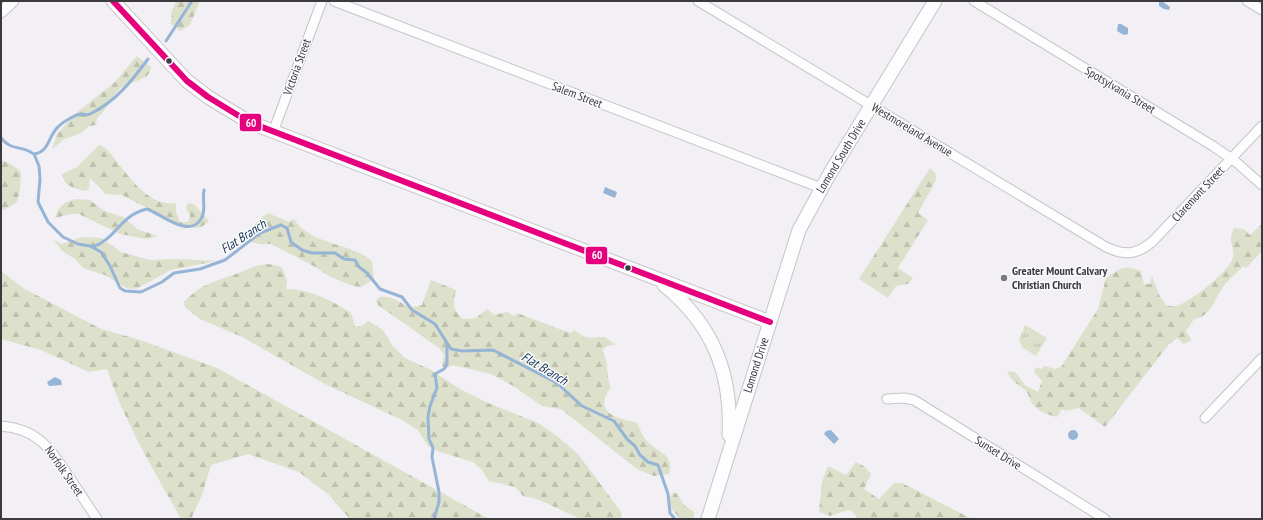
<svg xmlns="http://www.w3.org/2000/svg" width="1263" height="520" font-family="'PT Sans Narrow',sans-serif">
<defs>
<pattern id="forest-firs" width="22" height="20" patternUnits="userSpaceOnUse"><rect width="22" height="20" fill="#dde0ca"/><path d="M5 1l3.5 6h-7zM16 11l3.5 6h-7z" fill="#bfc1af"/></pattern>
<pattern id="park-tufts" width="24" height="20" patternUnits="userSpaceOnUse"><rect width="24" height="20" fill="#dde0ca"/><path d="M3 7l-1-3M5 7V3M7 7l1-3M15 17l-1-3M17 17v-4M19 17l1-3" fill="none" stroke="#bfc1af"/></pattern>
</defs>
<rect width="100%" height="100%" fill="#f2eff5"/>
<path fill="url(#forest-firs)" d="M176,1H200L190,25L180,31L171,24L172,10Z
M137,56L151,67C150,82 131,80 122,87C111,95 108,109 97,118L96,125L89,126L79,134L64,139L52,149L57,134L75,114L116,81Z
M99,145C114,146 138,209 176,203V212L180,222H188L190,216L186,208L188,203L194,204L209,221L203,226L196,228L181,226L122,195L106,194L90,178L89,189L86,191C73,188 65,187 62,174L77,167Z
M1,160L11,164L21,172L20,190L17,202L4,210L1,209Z
M930,168L936,174V180L918,213L928,220L898,268L913,278L908,284L896,286L888,298L859,279Z
M76,199L90,200L104,211L123,217L137,229L158,236L147,239L120,234L79,214H70L55,218C58,206 65,201 76,199Z
M268,213L289,222L294,219C310,245 349,242 372,261L374,279L361,287L353,286L331,277L310,264L271,244H260L240,239L262,217Z
M1262,224V251L1246,268L1243,266C1236,274 1226,281 1221,290C1213,302 1210,317 1194,319L1186,331L1192,340L1184,344L1177,338L1169,344L1105,427L1079,408L1066,411L1062,409L1057,417C1048,415 1037,411 1032,403C1029,398 1029,393 1024,389C1016,382 1012,383 1007,371L1015,372L1025,385L1038,392L1042,381L1034,372L1036,367L1041,369L1045,366L1055,369L1061,367L1098,309L1106,278C1120,269 1123,264 1141,271L1144,284H1150L1152,276L1160,297L1166,305C1170,306 1172,307 1176,306C1191,302 1227,273 1233,258C1235,251 1231,246 1231,240C1230,236 1233,231 1234,228L1244,229L1250,235Z
M82,237L101,238L121,252L150,260L176,259L216,261L171,270L136,289L126,288L105,275L83,268L75,259L62,251L54,240L62,244Z
M269,264L282,267L287,281L286,289C310,289 331,300 351,313L355,327L362,326L368,321L383,330L392,345L405,358L431,370L460,389L488,403L538,423L557,436L578,454L621,512L622,519H581L537,499L523,496L515,487L489,481L482,470L473,462L440,452L428,446L418,430L402,420L325,384L242,337L200,319L185,307L184,302C202,283 216,281 239,273C252,268 254,265 269,264Z
M1,271L23,288L101,329L137,339L217,368L489,519H350L328,494L299,472L248,454L211,465L202,495L191,519H181C154,470 124,422 107,369L89,372L41,350L1,339Z
M431,280L456,290C453,303 452,310 463,319L476,318L487,309L494,315L507,312L514,316L517,313L570,333L575,330C587,341 590,337 605,337L613,343L618,344L607,346L602,350C610,364 605,373 611,387C593,412 615,419 636,422C640,428 642,436 647,441C657,453 675,453 669,474L654,476L637,469L561,409L542,406L515,387L491,374L453,365L444,369L442,365L444,355L439,348L378,305L376,301L379,297C391,296 399,301 409,308L422,305Z
M856,462L865,467L871,474L864,489L879,499L894,483H902L972,519H858L852,511L848,510L830,516L819,512L822,482L828,466L846,475Z
M673,493H676L685,506L694,512V519H680C674,511 664,503 673,493Z"/>
<path fill="url(#park-tufts)" d="M1025,325L1047,338L1036,356L1022,347L1019,340Z"/>
<path fill="#95b4d6" d="M1159,1H1162L1170,7L1169,10L1164,9L1159,6Z
M1118,24H1121L1128,28V34L1124,35L1117,31Z
M605,187L617,192L615,198L603,193Z
M55,377L61,380L62,385L49,386L47,382Z
M831,430L839,439L834,444L824,434L826,431Z
M1068 435a5 5 0 1 1 10 0a5 5 0 1 1-10 0Z"/>
<g fill="none" stroke-linecap="round" stroke-linejoin="round">
<path stroke="#95b4d6" stroke-width="3" d="M166,41L192,1
M1,138C13,152 19,144 34,154L39,166L40,179L38,202L48,222L63,237L78,244L90,246L101,252L110,266L120,288L125,291L141,292L162,282L174,273L200,269L225,260L260,233L281,225L287,228L291,242L302,250L312,253H335L344,259L355,260L359,267L367,273L380,289L402,297L412,310L435,324L451,349L462,351L493,350L557,383L582,406L614,421L627,439L635,446L640,455L648,462L658,465L668,494L670,513L675,519
M34,154C50,152 48,135 59,126C63,122 76,114 81,114C85,114 86,116 90,114C115,102 131,82 148,59
M93,247C117,238 120,215 147,209C160,213 191,241 202,217C206,209 202,199 204,190
M434,519L439,502V492L432,457L433,448L429,439L428,417L430,406L437,388L435,374L444,369L447,364V344"/>
<defs>
<path id="minor" d="M334,1L821,188
M698,1L1106,247C1125,256 1137,255 1153,241L1262,126
M974,1L1213,146L1236,162L1262,185
M1247,1L1262,10
M273,132L322,1
M887,399L904,398L914,400L1105,519
M1205,418L1262,358
M1,426C37,429 49,447 68,475C77,489 87,504 97,519"/>
<path id="tertiary" d="M1,12L13,1"/>
<path id="secondary" d="M113,1L187,81L208,97L249,122L770,322
M664,285C713,325 732,373 729,435
M708,519L799,230L829,175L935,1"/>
</defs>
<use href="#minor" stroke="#c6c4c8" stroke-width="11"/>
<use href="#tertiary" stroke="#c6c4c8" stroke-width="13"/>
<use href="#secondary" stroke="#c6c4c8" stroke-width="15"/>
<use href="#minor" stroke="#fdfdfe" stroke-width="9"/>
<use href="#tertiary" stroke="#fdfdfe" stroke-width="11"/>
<use href="#secondary" stroke="#fdfdfe" stroke-width="13"/>
<defs>
<path id="bus-1" d="M113,1L187,81L208,97L249,122L770,322"/>
</defs>
<use href="#bus-1" stroke="#fcfbfe" stroke-width="9"/>
<use href="#bus-1" stroke="#e5007d" stroke-width="6"/>
</g>
<g fill="#3c3a3f" stroke="#fcfbfe" stroke-width="1.5">
<circle cx="169" cy="61" r="3.5"/>
<circle cx="628" cy="268" r="3.5"/>
</g>
<circle fill="#7c797f" stroke="#fcfbfe" stroke-width="1.5" cx="1004" cy="278" r="4"/>
<g text-anchor="middle" stroke-width="3" stroke-linejoin="round" paint-order="stroke">
<g font-size="12" fill="#3c3a3f" stroke="#fcfbfe">
<text transform="translate(297 67) rotate(-70)" y="4">Victoria Street</text>
<text transform="translate(1120 90) rotate(31)" y="4">Spotsylvania Street</text>
<text transform="translate(577 95) rotate(21)" y="4">Salem Street</text>
<text transform="translate(912 130) rotate(31)" y="4">Westmoreland Avenue</text>
<text transform="translate(841 156) rotate(-59)" y="4">Lomond South Drive</text>
<text transform="translate(1198 194) rotate(-47)" y="4">Claremont Street</text>
<text transform="translate(756 365) rotate(-72)" y="4">Lomond Drive</text>
<text transform="translate(998 453) rotate(32)" y="4">Sunset Drive</text>
<text transform="translate(64 471) rotate(55)" y="4">Norfolk Street</text>
</g>
<g font-size="12" font-weight="bold" fill="#3c3a3f" stroke="#fcfbfe" text-anchor="start">
<text x="1012" y="275">Greater Mount Calvary<tspan x="1012" dy="14">Christian Church</tspan></text>
</g>
<g font-size="13" font-style="italic" fill="#113353" stroke="#fcfbfe">
<text transform="translate(243 236) rotate(-33)" y="5">Flat Branch</text>
<text transform="translate(545 368) rotate(31)" y="5">Flat Branch</text>
</g>
</g>
<g stroke="#fcfbfe" stroke-width="1.5">
<rect x="239" y="113" width="23" height="19" rx="4" fill="#e5007d"/>
<rect x="585" y="246" width="23" height="19" rx="4" fill="#e5007d"/>
</g>
<g font-size="11" text-anchor="middle" font-weight="bold" fill="#fff">
<text x="251" y="127">60</text>
<text x="597" y="259">60</text>
</g>
<rect width="1263" height="520" fill="none" stroke="#3c3a3f" stroke-width="4"/>
</svg>
